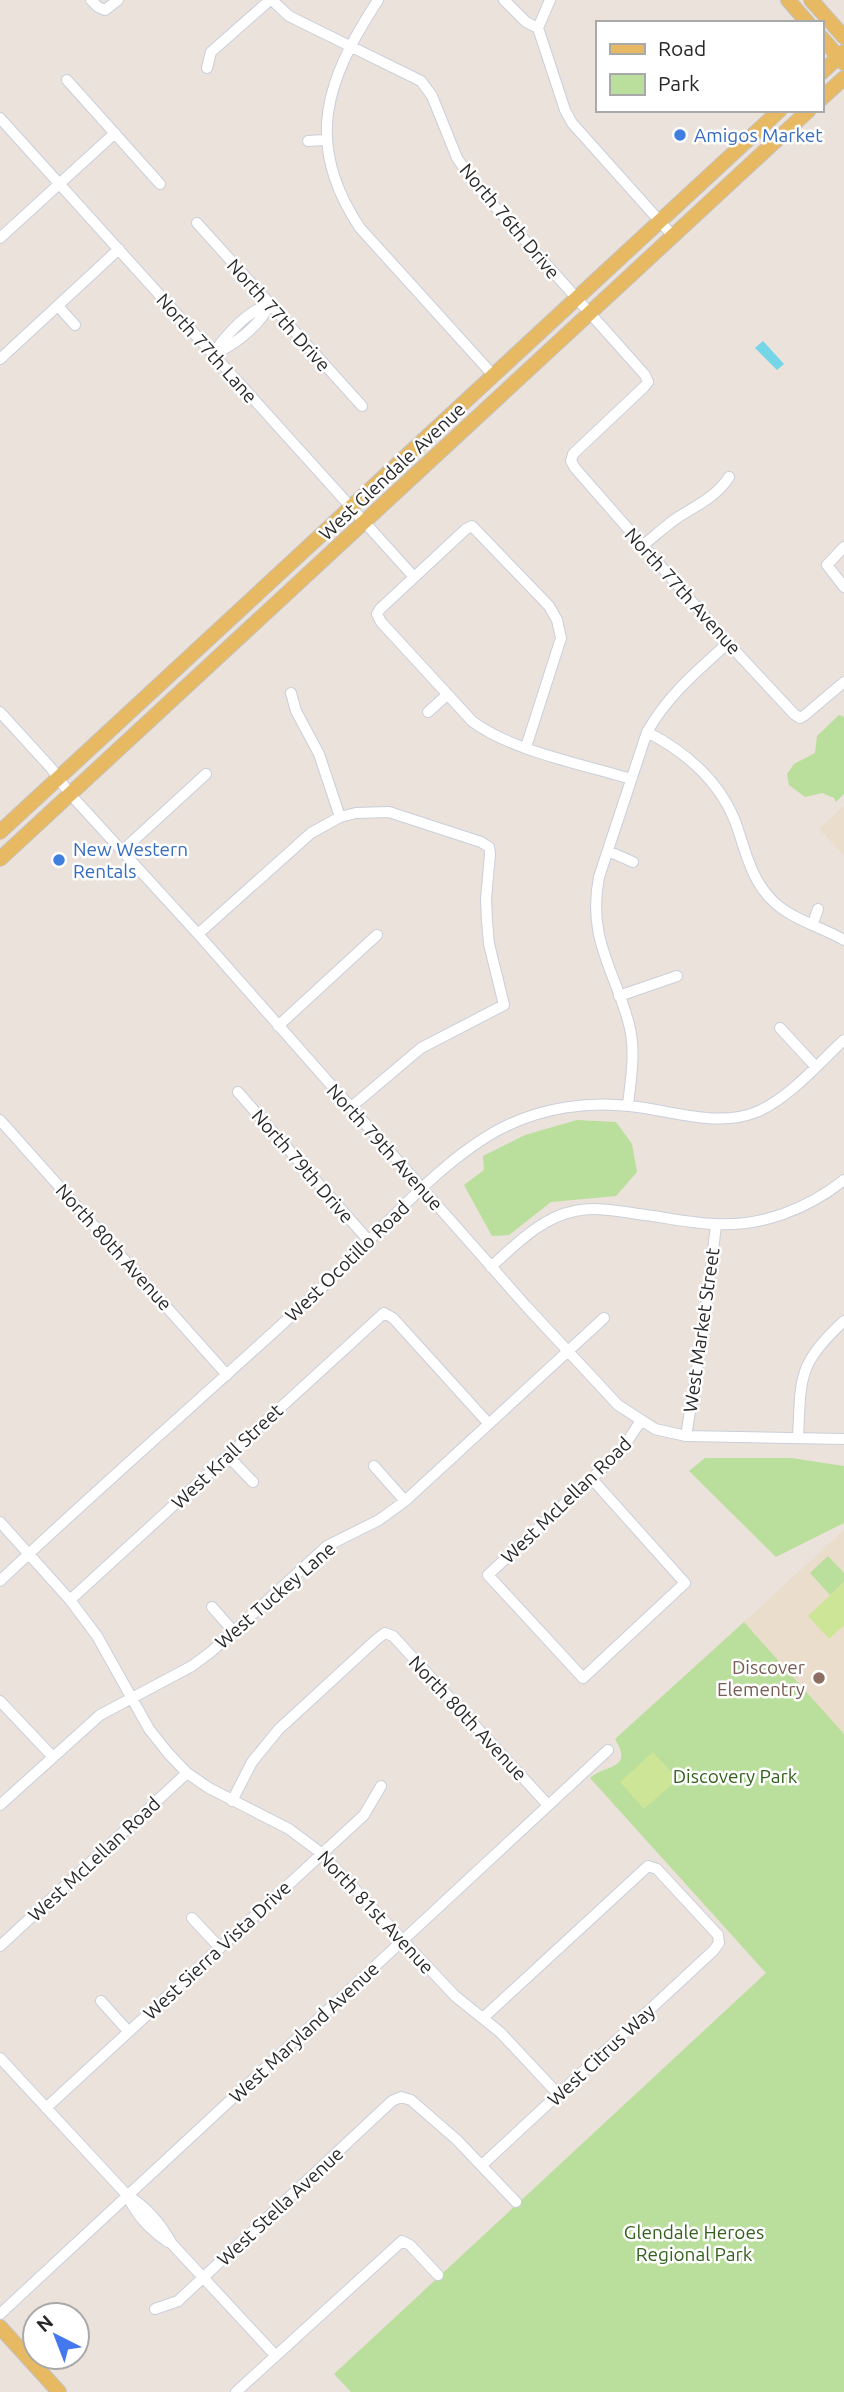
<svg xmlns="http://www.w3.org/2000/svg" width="844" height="2392" font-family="Ubuntu,sans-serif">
<rect width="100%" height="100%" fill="#eae2db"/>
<path fill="#ebddcb" d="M844,806V856L819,829Z
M844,1530V1734L744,1622Z"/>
<path fill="#bade9b" d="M839,715L844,717V794L836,802L834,798L822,793L805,797L789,785L787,774L794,764L815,753L817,736Z
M577,1120L616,1122L632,1144L637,1172L616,1196L551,1202L509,1235L492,1236L464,1185L484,1170L483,1156L525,1135Z
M705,1458H791L844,1466V1523L776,1557L689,1471Z
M828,1556L844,1573V1582L830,1595L810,1573Z
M744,1622L844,1734V2392H351L334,2374L766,1973L590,1778C606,1764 634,1770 615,1739Z"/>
<path fill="#cde597" d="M844,1582V1625L829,1639L808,1616Z
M653,1752L678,1779L644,1809L620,1782Z"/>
<path fill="#74d6e7" d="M763,341L784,364L777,370L755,348Z"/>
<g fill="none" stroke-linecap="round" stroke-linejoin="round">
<defs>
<path id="minor" d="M91,0L98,7L105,10L118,0
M272,0L289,16L301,22L421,81L432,96L457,158L474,183L645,375L648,382L644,387L573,454L571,461L575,468L728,643L794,714L800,718L805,715L844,682
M378,0C326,80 303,143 360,228L493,375
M504,0L526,22L538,28L565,110L572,123L673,236
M538,28L550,0
M207,68L211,52L270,0
M67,80L160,184
M0,118L414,577
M308,141L325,140
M197,223L362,406
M0,238L115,133
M58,306L75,325
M213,354C234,346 260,325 270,304
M213,354C226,335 247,311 270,304
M0,359L119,249
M642,546C654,537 665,526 677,518C697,505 716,497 729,477
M844,547L827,565L844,587
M291,693L296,711L319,754L340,817
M0,712L51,768L70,794L198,934L526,1306L618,1405L655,1429L686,1436L844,1439
M428,712L447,695
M647,732C686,752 718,779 735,821C745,848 750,877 770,898C789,919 820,926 844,940
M526,747L561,638L557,620L549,606L472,526L466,529L380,609L377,614L381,622L472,721C509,750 585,765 631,779
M122,851L206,774
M608,851L633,862
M813,923L818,909
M198,934L311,833L340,817L356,813L389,812L481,842L489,847L490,854L486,899L487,921L489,944L504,1005L421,1048L350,1108
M619,996L677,976
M278,1026L377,935
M780,1028L815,1066
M238,1092L369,1241
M628,1105C631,1078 636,1051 629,1024C614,969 587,938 599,877L647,732C668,695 697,671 728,643
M0,1120L227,1375
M491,1267C515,1245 542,1217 575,1211C598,1206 623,1212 645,1215C668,1218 691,1223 714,1224C761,1227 808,1209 844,1180
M686,1436L705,1318L716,1225
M798,1438C801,1378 797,1364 844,1321
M228,1456L253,1482
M374,1466L405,1501
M592,1479L685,1583L583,1678L488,1575L621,1451L640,1422
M0,1522L70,1600L97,1636L149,1729L168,1753L187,1773L209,1788L289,1829L321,1853L455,1996L501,2033L558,2094
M0,1581C107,1479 220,1383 328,1282C380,1232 442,1157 506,1126C543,1108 588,1101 629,1106C672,1110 717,1129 759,1111C791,1096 818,1064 844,1040
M70,1600L384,1313L393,1318L489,1424
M212,1607L234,1632
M0,1701L53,1757
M232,1801L252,1762L279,1729L377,1639L385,1633L393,1636L548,1805
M0,1805L100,1715L192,1666L212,1651L327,1546L379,1520L405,1501L604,1318
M192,1918L220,1948
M0,1946L187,1773
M101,2001L128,2031
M0,2058L127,2195C147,2207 161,2224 172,2244L275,2355
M46,2108L364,1815L381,1786
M482,2165L713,1951L719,1943L718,1935L657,1869L648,1866L483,2018
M127,2195C137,2216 149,2229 168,2242
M155,2309L178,2301L392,2101L401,2097L411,2100L457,2140L516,2202
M0,2314L608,1750
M236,2392L402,2241L410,2245L438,2275"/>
<path id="major" d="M788,0L808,23
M811,0L844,37
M821,37L844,63
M821,73L844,52
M821,99L844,78
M0,832L780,110
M0,859L809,110
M0,2327L59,2392"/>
</defs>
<use href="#minor" stroke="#cacfda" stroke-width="12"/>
<use href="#major" stroke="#c3c3c3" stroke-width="16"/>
<use href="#minor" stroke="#fff" stroke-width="10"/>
<use href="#major" stroke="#e8b963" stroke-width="14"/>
</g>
<g fill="#3f7fe0" stroke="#fff" stroke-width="2.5">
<circle cx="680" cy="135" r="7"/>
<circle cx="59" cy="860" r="7"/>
</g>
<circle fill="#8d6e63" stroke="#fff" stroke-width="2.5" cx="819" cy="1678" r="7"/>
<g text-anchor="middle" stroke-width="5" stroke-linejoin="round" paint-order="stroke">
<g font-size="19" fill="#366cbe" stroke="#fff" text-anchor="start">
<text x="694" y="142">Amigos Market</text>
<text x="73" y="856">New Western<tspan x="73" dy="22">Rentals</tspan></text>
</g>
<g font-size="19" fill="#292929" stroke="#fff">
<text transform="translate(510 221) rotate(50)" y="7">North 76th Drive</text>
<text transform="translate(279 315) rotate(48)" y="7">North 77th Drive</text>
<text transform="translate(207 348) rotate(48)" y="7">North 77th Lane</text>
<text transform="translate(392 471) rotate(-43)" y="7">West Glendale Avenue</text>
<text transform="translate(683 591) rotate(48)" y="7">North 77th Avenue</text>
<text transform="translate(385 1147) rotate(48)" y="7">North 79th Avenue</text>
<text transform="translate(303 1166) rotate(49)" y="7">North 79th Drive</text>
<text transform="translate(114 1247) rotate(48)" y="7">North 80th Avenue</text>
<text transform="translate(347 1261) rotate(-44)" y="7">West Ocotillo Road</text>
<text transform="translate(701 1330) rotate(-82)" y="7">West Market Street</text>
<text transform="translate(227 1456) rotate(-43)" y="7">West Krall Street</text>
<text transform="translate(566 1500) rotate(-44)" y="7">West McLellan Road</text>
<text transform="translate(275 1595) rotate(-41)" y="7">West Tuckey Lane</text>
<text transform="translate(468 1718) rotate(47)" y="7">North 80th Avenue</text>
<text transform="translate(94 1859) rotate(-43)" y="7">West McLellan Road</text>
<text transform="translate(376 1912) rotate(47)" y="7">North 81st Avenue</text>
<text transform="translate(217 1950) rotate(-43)" y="7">West Sierra Vista Drive</text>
<text transform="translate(304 2032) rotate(-43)" y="7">West Maryland Avenue</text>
<text transform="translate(601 2055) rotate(-43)" y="7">West Citrus Way</text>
<text transform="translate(280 2206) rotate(-43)" y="7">West Stella Avenue</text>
</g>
<g font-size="19" fill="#785e54" stroke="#fff" text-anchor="end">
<text x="805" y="1674">Discover<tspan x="805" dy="22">Elementry</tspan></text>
</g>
<g font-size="19" fill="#34611e" stroke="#fff">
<text x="735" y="1783">Discovery Park</text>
<text x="694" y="2239">Glendale Heroes<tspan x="694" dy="22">Regional Park</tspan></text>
</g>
</g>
<rect x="596" y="21" width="228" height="91" fill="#ffffff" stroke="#a9a9a9" stroke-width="2"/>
<rect x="610" y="44" width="35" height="10" fill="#e8b963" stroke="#a9a9a9" stroke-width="2"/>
<text x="658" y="56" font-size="21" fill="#292929">Road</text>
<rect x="610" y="74" width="35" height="21" fill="#bade9b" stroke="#a9a9a9" stroke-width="2"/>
<text x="658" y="91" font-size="21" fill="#292929">Park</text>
<g transform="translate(56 2336) rotate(318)"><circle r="33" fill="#ffffff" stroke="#a9a9a9" stroke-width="2"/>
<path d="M0-5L12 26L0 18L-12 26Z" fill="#4478ee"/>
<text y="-10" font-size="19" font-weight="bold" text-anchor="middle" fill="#292929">N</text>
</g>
</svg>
